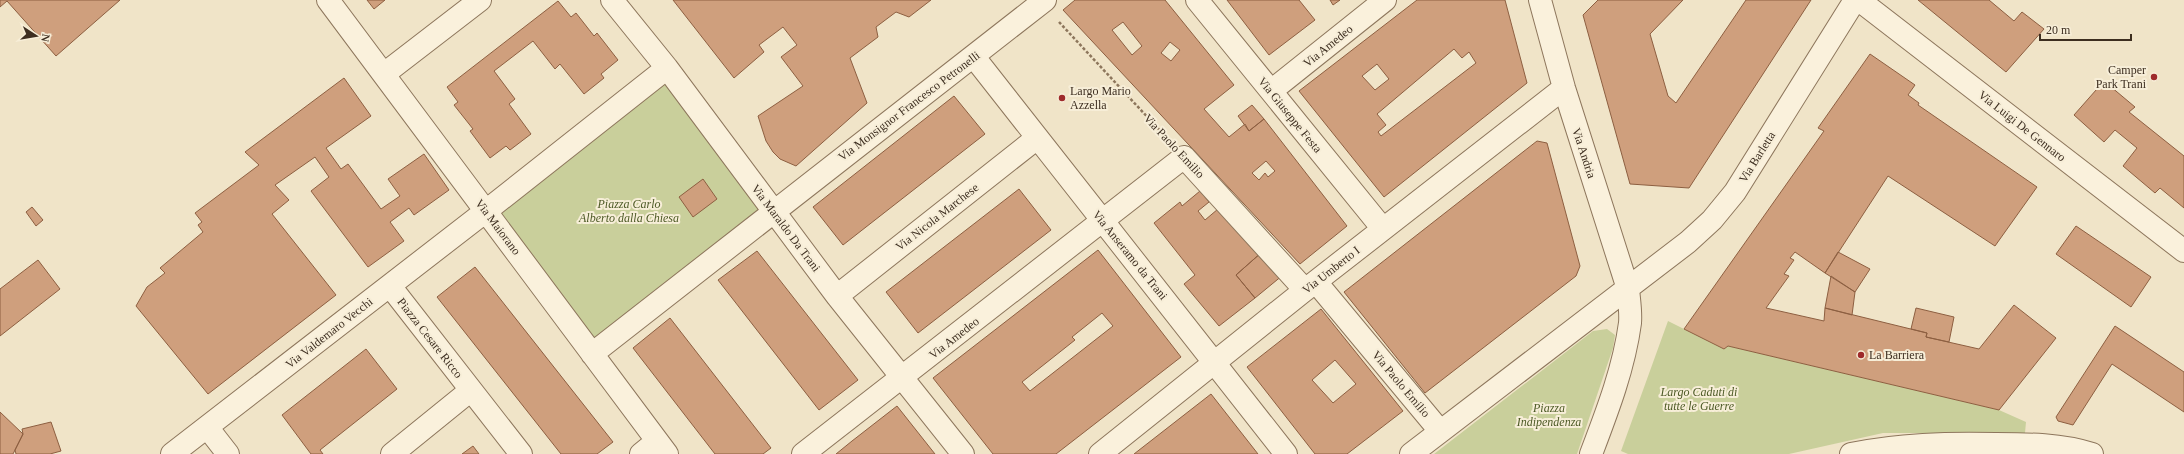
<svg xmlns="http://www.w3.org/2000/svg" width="2184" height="454" font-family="'Times New Roman',serif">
<rect width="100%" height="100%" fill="#f0e4c8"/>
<path fill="#c9cf9b" d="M665,81L763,209L594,340L495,213Z
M1668,321L1724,349L1728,346L1999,410L2026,422L2025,433H1883L1789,454H1628L1621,451Z
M1607,329L1615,335L1613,348L1577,454H1434L1593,331Z"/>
<path fill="#cf9f7d" stroke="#8d5f41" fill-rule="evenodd" d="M0,0H120L56,56L7,1L0,7Z
M367,0H385L374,9Z
M673,0H931L909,17L896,12L876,27L878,37L850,58L867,103L796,166L780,159L773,152L766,141L758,116L803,86L781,57L797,45L783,27L759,45L764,52L734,78Z
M1075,0H1165L1234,85L1204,109L1229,137L1245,124L1249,131L1264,119L1347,226L1300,264L1063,10ZM1123,22L1142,46L1132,55L1112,30ZM1170,42L1180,50L1171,61L1161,53ZM1266,161L1275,171L1268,177L1265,173L1259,180L1252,173Z
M1227,0H1299L1315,20L1269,55Z
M1330,0H1340L1333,5Z
M1417,0H1505L1527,83L1384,197L1299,91ZM1454,49L1462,58L1469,52L1476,63L1381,136L1378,132L1386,125L1377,114ZM1377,64L1389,79L1375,90L1362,76Z
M1598,0H1683L1650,34L1668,96L1676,103L1746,0H1811L1689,188L1630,184L1583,15Z
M1918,0H1989L2014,21L2022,12L2044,29L2006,72Z
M558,1L571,17L576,13L594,36L597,33L618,60L601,74L604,78L584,94L560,64L555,69L533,41L494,71L515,99L509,104L531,134L510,150L506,146L490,158L470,131L473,129L454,105L458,102L447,87Z
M1870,54L1915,85L1908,95L1919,103L1918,105L2037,187L1995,246L1888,176L1825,273L1795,252L1790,258L1794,260L1784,274L1789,276L1766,308L1824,321L1825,308L1927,333L1926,337L1979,349L2014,305L2056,338L1999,410L1728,346L1724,349L1684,329L1824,131L1818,128Z
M344,78L371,116L326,148L341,169L348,164L381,209L400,196L388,179L424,154L449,190L414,215L409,208L390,222L404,241L368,267L311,191L329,177L315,157L275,185L289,200L272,214L336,295L208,394L136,306L147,287L165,273L160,268L203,232L198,225L202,222L195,213L259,165L245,152Z
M2104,81L2135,107L2129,112L2184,156V208L2160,188L2155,193L2123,166L2137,148L2115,130L2104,142L2074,115Z
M954,96L985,134L843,245L813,207Z
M1252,105L1264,119L1249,131L1238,116Z
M1537,141L1547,143L1580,266L1576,276L1425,393L1344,292Z
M703,179L717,199L693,217L679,197Z
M1019,189L1051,230L918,333L886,292Z
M1200,191L1209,202L1198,211L1205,220L1218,209L1262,252L1236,275L1255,298L1219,326L1184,284L1195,275L1154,223L1180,202L1182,206Z
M32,207L43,220L36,226L26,212Z
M2076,226L2151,277L2131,307L2056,254Z
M1098,250L1181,357L1056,454H993L933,378ZM1102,313L1113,326L1030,391L1022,382L1075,340L1072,337Z
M757,251L858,380L819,410L718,280Z
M1262,252L1283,275L1255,298L1236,275Z
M1838,252L1870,269L1855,292L1825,273Z
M38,260L60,289L0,336V289Z
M475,267L613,442L597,454H561L437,297Z
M1831,276L1855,292L1852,315L1825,308Z
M1916,308L1954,317L1949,342L1926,337L1927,333L1911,329Z
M1321,309L1403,411L1347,454H1315L1247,367ZM1335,360L1356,384L1333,403L1312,380Z
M670,318L771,448L763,454H715L633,348Z
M2115,326L2184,372V412L2112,364L2073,425L2058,421L2056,417Z
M366,349L397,389L320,450L323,454H311L282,415Z
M1211,394L1258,454H1134Z
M897,406L935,454H836L852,441Z
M0,412L23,434L13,454H0Z
M51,422L61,451L50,454H16L15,450L23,434L22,429Z
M473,446L479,454H462Z"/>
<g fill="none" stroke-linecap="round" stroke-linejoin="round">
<defs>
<path id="minor" d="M328,0L667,454
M612,0L667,68L837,296L963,454
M1197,0L1383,229
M1540,0L1564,88L1628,289C1629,300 1631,312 1630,323C1624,368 1607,412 1591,454
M1859,0L2184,251
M974,57L1286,454
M384,74L480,0
M1271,91L1385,0
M1316,282L1440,431
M390,286L521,454
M837,296L1037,138
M592,354L1045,0
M207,427L228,454
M172,454L486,211L667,68
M392,454L471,390
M641,454L657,441
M803,454L1184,157L1305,290
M1100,454L1305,290L1564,88
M1411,454L1688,242L1712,220L1735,192L1855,0
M1851,454C1899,444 1947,443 1996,444C2028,444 2061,444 2092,454"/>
</defs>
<use href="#minor" stroke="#8d765c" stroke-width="24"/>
<path stroke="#8d765c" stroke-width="2.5" stroke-dasharray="3 2" stroke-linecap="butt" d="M1059,22L1166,137"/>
<use href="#minor" stroke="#faf1dc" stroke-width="22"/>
</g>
<g fill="#9e2a2b" stroke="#f7eed8" stroke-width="1.5">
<circle cx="2154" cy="77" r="4"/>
<circle cx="1062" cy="98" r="4"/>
<circle cx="1861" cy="355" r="4"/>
</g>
<g text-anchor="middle" stroke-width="4" stroke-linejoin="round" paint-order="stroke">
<g font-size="12" fill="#3d2e20" stroke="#f7eed8">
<text transform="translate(1328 46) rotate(-39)" y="4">Via Amedeo</text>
<text transform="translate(909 106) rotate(-37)" y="4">Via Monsignor Francesco Petronelli</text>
<text transform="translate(1290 115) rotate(51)" y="4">Via Giuseppe Festa</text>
<text transform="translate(2022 126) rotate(38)" y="4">Via Luigi De Gennaro</text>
<text transform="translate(1174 146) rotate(47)" y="4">Via Paolo Emilio</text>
<text transform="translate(1584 153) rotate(72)" y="4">Via Andria</text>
<text transform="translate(1757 157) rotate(-58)" y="4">Via Barletta</text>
<text transform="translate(937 217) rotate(-38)" y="4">Via Nicola Marchese</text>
<text transform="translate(498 227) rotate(53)" y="4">Via Maiorano</text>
<text transform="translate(786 228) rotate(53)" y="4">Via Maraldo Da Trani</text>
<text transform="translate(1130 255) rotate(51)" y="4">Via Anseramo da Trani</text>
<text transform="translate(1331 270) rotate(-38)" y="4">Via Umberto I</text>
<text transform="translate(329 333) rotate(-38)" y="4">Via Valdemaro Vecchi</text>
<text transform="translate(430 338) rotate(52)" y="4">Piazza Cesare Ricco</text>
<text transform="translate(954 338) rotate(-38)" y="4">Via Amedeo</text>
<text transform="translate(1401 384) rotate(50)" y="4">Via Paolo Emilio</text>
</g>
<g font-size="12" fill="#3d2e20" stroke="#f7eed8" text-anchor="start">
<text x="2146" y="74" text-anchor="end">Camper<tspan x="2146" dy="14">Park Trani</tspan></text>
<text x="1070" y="95">Largo Mario<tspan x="1070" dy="14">Azzella</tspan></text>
<text x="1869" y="359">La Barriera</text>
</g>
<g font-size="12" font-style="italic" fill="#4d5a26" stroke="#f7eed8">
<text x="629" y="208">Piazza Carlo<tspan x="629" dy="14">Alberto dalla Chiesa</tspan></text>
<text x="1699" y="396">Largo Caduti di<tspan x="1699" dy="14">tutte le Guerre</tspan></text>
<text x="1549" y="412">Piazza<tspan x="1549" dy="14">Indipendenza</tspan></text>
</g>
</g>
<g transform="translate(36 36) rotate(102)" stroke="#f7eed8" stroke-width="3" paint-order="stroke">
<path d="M0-3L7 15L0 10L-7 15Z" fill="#3d2e20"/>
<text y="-6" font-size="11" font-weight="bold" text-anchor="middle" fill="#3d2e20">N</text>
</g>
<path d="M2040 34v6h91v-6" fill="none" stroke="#3d2e20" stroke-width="2"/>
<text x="2046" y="34" font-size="12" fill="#3d2e20" stroke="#f7eed8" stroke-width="3" paint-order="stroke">20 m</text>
</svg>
